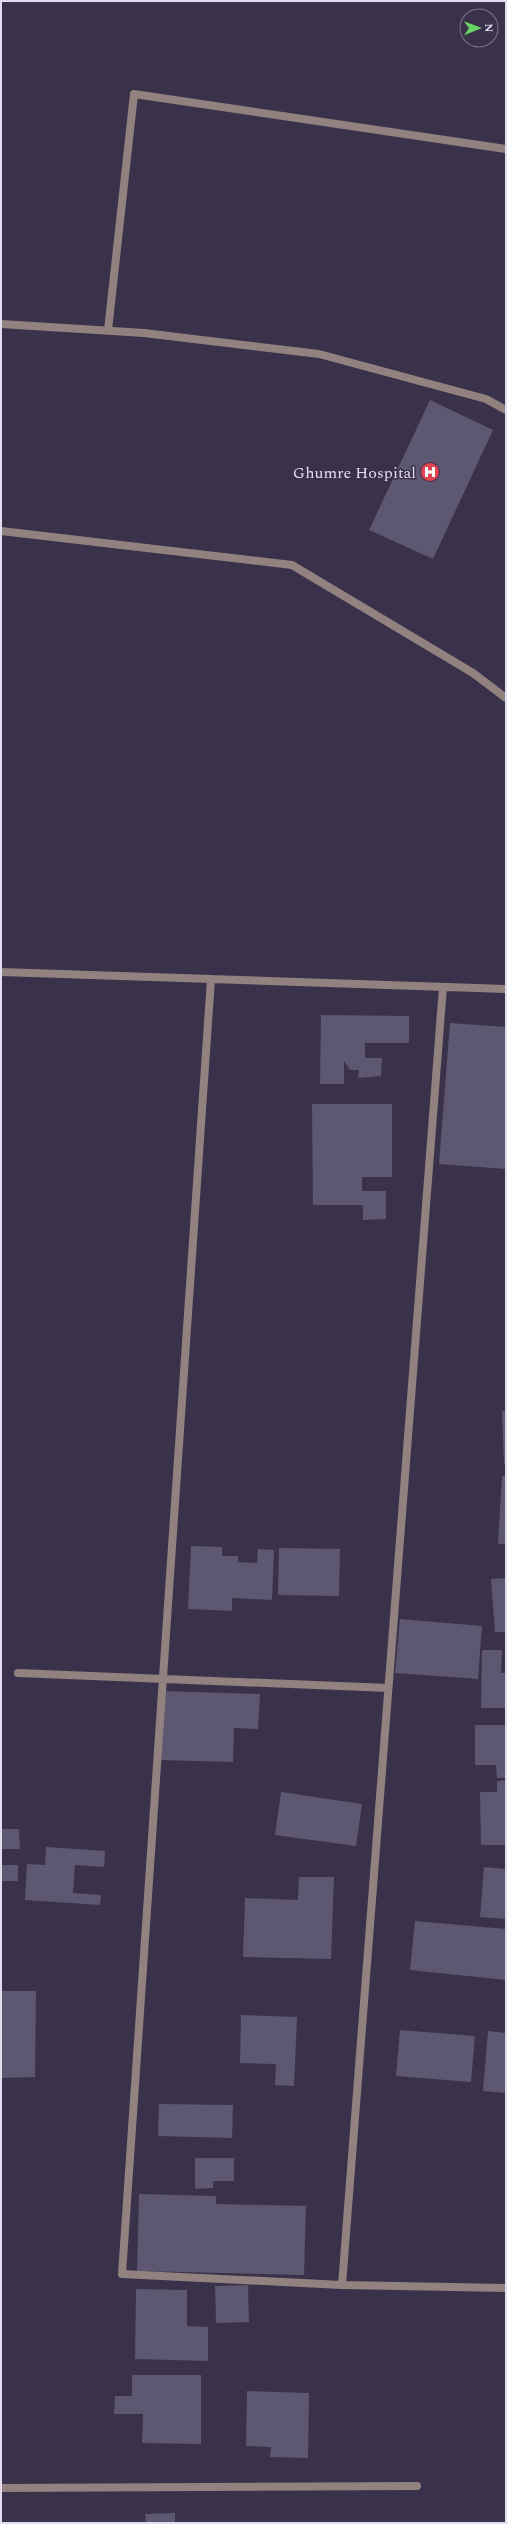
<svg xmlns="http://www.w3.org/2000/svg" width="507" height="2524" font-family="Spectral,serif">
<rect width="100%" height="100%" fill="#39324a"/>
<path fill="#5e5771" d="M430,400L493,430L433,559L369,530Z
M321,1015L409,1016V1043H365V1058H382L381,1076L358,1078L359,1070H350L344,1061V1084H320Z
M450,1023L506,1027V1169L439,1164Z
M312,1104H392V1177H362V1191H386V1219L363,1220V1205H313Z
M502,1411H506V1464H504Z
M502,1476H506V1544H498Z
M191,1546L222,1547V1556H238V1562L257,1563L258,1549L274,1550L272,1600L232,1598V1611L188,1609Z
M279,1548L340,1549L339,1596L278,1595Z
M506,1578V1632H495L491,1579Z
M400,1619L482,1626L478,1679L395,1673Z
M482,1650H502L501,1673H506V1708H481Z
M162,1691L260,1694L258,1729L234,1728L233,1762L160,1760Z
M475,1725H506V1778H497L496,1765H475Z
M506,1780V1845H481L480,1792H497V1781Z
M281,1792L362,1804L356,1846L275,1835Z
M1,1829H19L20,1849H1Z
M46,1847L105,1851L104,1867L75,1865L73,1893L101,1895L100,1905L25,1900L27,1864L45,1865Z
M1,1865H18V1881H1Z
M484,1867L506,1869V1919L480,1917Z
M299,1877H334L331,1959L243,1957L245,1898L298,1900Z
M415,1921L506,1929V1980L410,1970Z
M1,1991H36L35,2077L1,2078Z
M241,2015L297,2017L294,2086L275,2085L276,2064L240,2063Z
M400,2030L475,2036L471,2082L396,2076Z
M488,2031L506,2033V2093L483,2091Z
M159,2104L233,2105L232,2138L158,2136Z
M195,2158H234V2181H213V2188L195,2189Z
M139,2194L216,2196V2204L306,2206L304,2275L137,2271Z
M248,2285L249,2322L216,2323L215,2286Z
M136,2289L187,2290V2326L208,2327V2361L135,2359Z
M132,2375H201V2444L142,2443L143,2414H114L115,2396H132Z
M247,2391L309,2393L308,2458L270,2457L271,2447L246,2446Z
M175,2513V2523H146L145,2514Z"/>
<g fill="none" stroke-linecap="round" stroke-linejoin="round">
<path stroke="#91827f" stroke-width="8" d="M1,324L144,333L319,354L486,399L506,410
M108,330L134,94L506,149
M1,972L506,989
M211,979L122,2274L342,2285L506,2288
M18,1673L388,1688
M342,2285L443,987
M1,2488L417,2486"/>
<path stroke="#91827f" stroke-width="8" d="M1,531L292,565L473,673L506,698"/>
</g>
<defs>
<symbol id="hospital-disc" viewBox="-11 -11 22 22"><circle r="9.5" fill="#e0444e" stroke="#39324a"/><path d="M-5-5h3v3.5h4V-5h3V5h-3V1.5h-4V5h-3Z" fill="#fff"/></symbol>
</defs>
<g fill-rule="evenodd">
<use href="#hospital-disc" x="419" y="461" width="22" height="22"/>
</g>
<g text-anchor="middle" stroke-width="3" stroke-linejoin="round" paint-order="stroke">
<g font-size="16" fill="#e1dded" stroke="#39324a" text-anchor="end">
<text x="416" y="478">Ghumre Hospital</text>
</g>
</g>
<rect width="507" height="2524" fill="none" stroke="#e1dded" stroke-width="4"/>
<g transform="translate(479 28) rotate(89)"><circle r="19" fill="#39324a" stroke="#7c768b"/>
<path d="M0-3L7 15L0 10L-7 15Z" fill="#69d464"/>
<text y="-6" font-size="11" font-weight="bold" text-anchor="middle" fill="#e1dded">N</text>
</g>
</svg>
